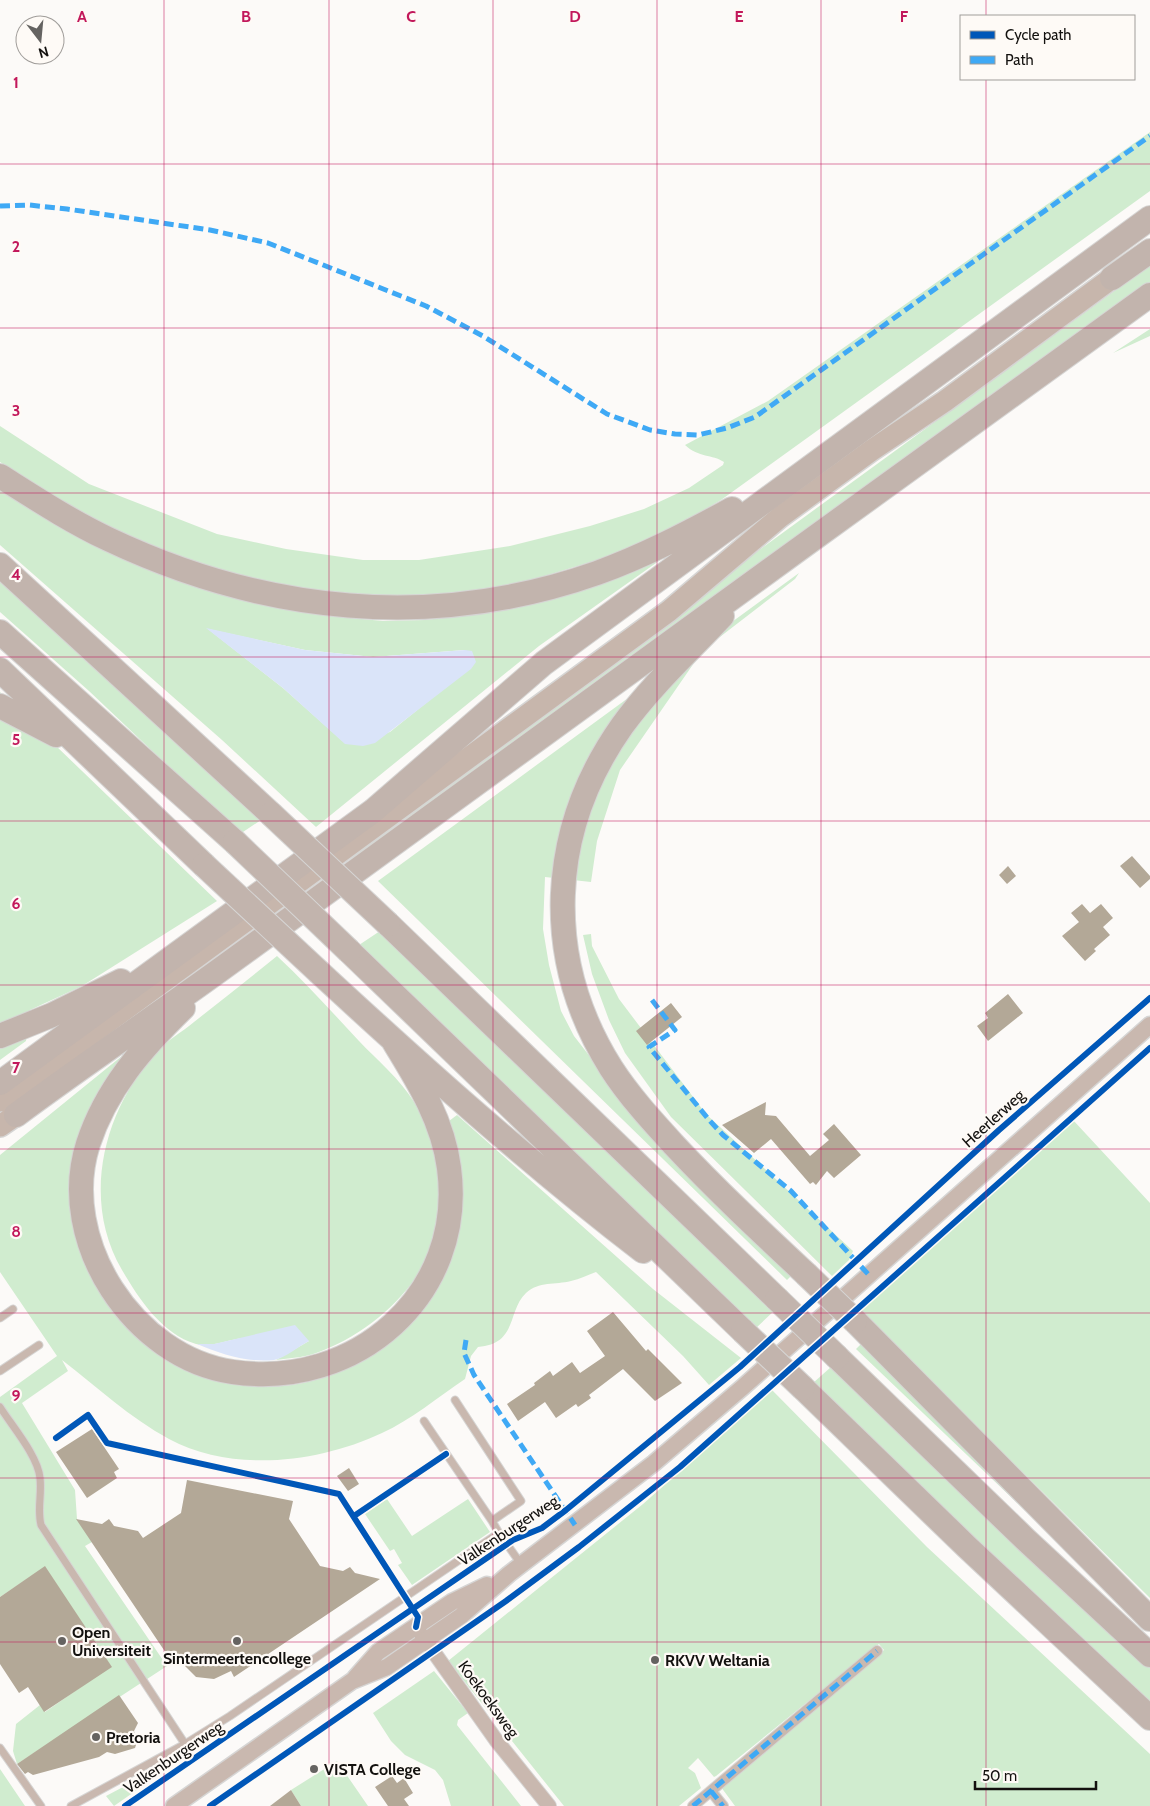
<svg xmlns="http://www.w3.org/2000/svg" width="1150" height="1806" font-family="Cabin,sans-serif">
<rect width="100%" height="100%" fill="#fcfaf8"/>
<path fill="#d0eccf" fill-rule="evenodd" d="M1150,132V191L721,500L670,530L617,554L515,585L448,596L341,597L210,570L108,526L38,488L0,462V426L89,484L217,534L286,549L363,560H419L510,546L590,526L644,509L689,488L723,465L724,462C712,454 699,458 685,445L768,401Z
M1150,265V284L354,861L345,852Z
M1150,329V336L1113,353Z
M0,485L281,607L330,616L383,621L425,620L469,615L673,551L539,646L316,827L222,740L0,545ZM208,629L305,650L373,657L465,650L442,690L390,732L346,744L283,688Z
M799,573L795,579L703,650L620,770L597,841L591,882L545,877L543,929L549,965L561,1011L574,1036L636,1116L792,1275L787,1280L378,881Z
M0,579L261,820L240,834L89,691L0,612Z
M0,692L217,901L82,986L30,1010L26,1041L0,1060Z
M380,931L775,1310L755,1329L359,945Z
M591,934L592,946L619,999L706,1114L853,1251L849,1260L832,1276L671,1117L625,1053L609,1020L592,974L583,935Z
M277,956C306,983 332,1012 359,1041C377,1060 400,1079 414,1102C441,1147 450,1215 425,1262C405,1301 364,1334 324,1350C309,1357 292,1358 276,1360L309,1341C288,1340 265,1336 244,1338C229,1339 212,1348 196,1344C162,1334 139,1299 122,1270C81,1200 103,1111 156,1053C166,1041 182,1032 194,1022C222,1000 250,978 277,956Z
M133,1047L86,1130L102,1294C154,1382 275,1415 363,1359C378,1350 394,1326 407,1312C427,1290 445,1274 454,1245C466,1210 453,1158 449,1121L457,1115L653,1289L741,1358L709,1385L683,1356L596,1272C587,1275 580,1279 571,1281C555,1285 539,1281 526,1293C507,1311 518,1344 478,1347L471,1356L465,1379C438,1397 411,1420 382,1433C318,1463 233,1473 169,1439C130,1418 97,1387 62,1360L68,1371L22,1403L75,1490L77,1519L92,1542L85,1546L167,1666L17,1764L13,1751L16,1724L40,1705L45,1712L111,1666L45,1567L0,1597V1397L57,1356L0,1272V1155Z
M1073,1120L1150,1203V1598L858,1310Z
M863,1342L1150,1626V1630L856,1349Z
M831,1367L1150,1667V1703L852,1423L813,1383Z
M772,1390L927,1547L1150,1754V1806H735L721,1787L726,1781L884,1650L879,1644L716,1776L714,1777L698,1758L688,1768L695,1773L701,1788L679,1806H564L448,1661L643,1504Z
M387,1499L412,1536L468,1499L490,1532L412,1585L398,1565L402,1563L394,1549L390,1551L365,1514Z
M434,1671L468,1713L458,1720L457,1725L521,1806H451L443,1780L435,1770L405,1755L391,1741L373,1713Z
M197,1748L114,1806L106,1796Z
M337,1761L368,1806H301L291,1790Z
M0,1769L25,1806H0Z"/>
<path fill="#dae4f9" d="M206,628L305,650L373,657L465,650L472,651L476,662L471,669L375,743L363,746L345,744L283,688Z
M295,1325L309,1341C299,1346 285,1358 274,1360C249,1363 220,1354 197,1344H214Z"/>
<path fill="#b3a897" d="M1132,856L1150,876V879L1140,888L1120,866Z
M1008,866L1016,876L1007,884L999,875Z
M1082,904L1090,913L1101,904L1113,918L1103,927L1110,935L1094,949L1096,951L1085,961L1062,936L1079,922L1071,913Z
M1008,994L1023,1013L988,1041L977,1026L988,1018L985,1013Z
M671,1003L682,1017L647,1045L636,1031Z
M766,1102L765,1115L776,1116L810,1156L829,1140L823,1134L834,1124L861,1155L834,1178L827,1171L816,1185L813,1182L810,1184L771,1139L754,1153L722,1125Z
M613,1312L646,1351L648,1349L682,1383L655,1401L623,1369L589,1395L591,1398L578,1407L576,1404L556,1418L545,1402L518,1421L507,1404L535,1385L534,1383L550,1371L553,1376L572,1362L580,1373L605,1356L587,1331Z
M92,1429L119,1469L114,1472L117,1478L87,1498L56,1452Z
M349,1468L359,1484L348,1491L337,1476Z
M187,1480L293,1501L289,1519L320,1566L343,1571L350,1567L355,1573L380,1579L234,1677L231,1671L214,1679L196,1677L180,1661L174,1665L76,1519L102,1524L109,1519L114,1526L138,1531L143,1538L181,1513Z
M45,1566L112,1667L44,1712L28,1687L19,1693L0,1664V1597Z
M119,1695L138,1723L134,1731L137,1742L135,1748L115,1754L107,1752L99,1757L33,1775L28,1772L25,1774L17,1764Z
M392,1776L397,1783L404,1778L413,1793L404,1799L409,1806H388L375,1787Z
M291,1790L301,1806H270Z"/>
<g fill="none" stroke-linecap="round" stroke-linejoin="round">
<defs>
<path id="service" d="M0,1318L13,1309
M0,1371L39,1345
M0,1407C12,1426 38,1456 40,1478C42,1495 37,1509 41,1525L185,1744
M424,1421L492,1521
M499,1533L521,1564
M0,1748L41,1806
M71,1806L185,1744L230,1716L499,1533L492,1521L521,1501L455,1400"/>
<path id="pedestrian" d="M711,1791L723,1806
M693,1806L877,1651"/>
<path id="minor" d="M416,1627L496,1740L549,1806"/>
<path id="tertiary" d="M355,1678L378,1652L452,1602L487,1585
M174,1806L352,1681L387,1667L461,1616L509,1574L654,1463L743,1387L1150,1025"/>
<path id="primary" d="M0,1101L669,611L780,517L872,450L945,401L1112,278
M0,1126L16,1115"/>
<path id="motorway" d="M1112,278L1150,251
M0,476C35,498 70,521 108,539C264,613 432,631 597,573C644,556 688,533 732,509
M0,565L271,814
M722,616C688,652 651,686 622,726C548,831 542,958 611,1068C629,1096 652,1121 674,1145C716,1190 761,1232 806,1274
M0,632L235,842
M0,670L204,865
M0,706L56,735
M388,924L777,1299
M349,951L743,1331
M320,973C424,1069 530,1164 643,1251
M183,1008C142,1048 106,1089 88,1144C57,1241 134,1358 233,1372C355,1390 466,1295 449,1168C443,1121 418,1081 394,1042
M0,1036L52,1015L121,981
M0,1083L373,811L544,663L1150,218
M16,1115C86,1063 158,1015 228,964C535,741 842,517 1150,295
M855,1321L1150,1619
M837,1357L1025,1539L1150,1655
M803,1388L967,1547L1150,1718"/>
</defs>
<use href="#service" stroke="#d6d5d4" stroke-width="9"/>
<use href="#pedestrian" stroke="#d6d5d4" stroke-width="12"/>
<use href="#minor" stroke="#d6d5d4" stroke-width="16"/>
<use href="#tertiary" stroke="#d6d5d4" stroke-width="19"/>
<use href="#primary" stroke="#d6d5d4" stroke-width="24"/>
<use href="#motorway" stroke="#d6d5d4" stroke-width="26"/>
<use href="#service" stroke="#c9b8af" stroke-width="7"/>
<use href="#pedestrian" stroke="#c9b8af" stroke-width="10"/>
<use href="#minor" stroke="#c9b8af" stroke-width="14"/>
<use href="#tertiary" stroke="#c9b8af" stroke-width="16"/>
<use href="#primary" stroke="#c7b6ac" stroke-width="21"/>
<use href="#motorway" stroke="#c2b4ad" stroke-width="24"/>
<defs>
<path id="motorway-bridge" d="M271,814L388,924
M235,842L349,951
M204,865L320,973
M806,1274L855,1321
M777,1299L837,1357
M743,1331L803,1388"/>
</defs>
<use href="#motorway-bridge" stroke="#d6d5d4" stroke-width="26" stroke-linecap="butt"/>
<use href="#motorway-bridge" stroke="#c2b4ad" stroke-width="24"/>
<path stroke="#3fa9f5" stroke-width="5" stroke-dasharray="10 5" stroke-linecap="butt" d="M0,206L29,205L67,209L210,230L268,243L426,306L483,336L607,414L650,430L675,434L698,435L727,428L755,417L1150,136
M652,1000L675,1030L649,1047L710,1121L723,1135L791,1191L868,1274
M466,1340L464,1353L474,1375L575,1525
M711,1791L723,1806
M693,1806L877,1651"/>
<defs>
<path id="cycleway" d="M56,1438L88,1415L107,1443L339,1494L418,1617L416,1627
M354,1516L446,1454
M125,1806L513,1540L542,1528L566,1510L740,1367L999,1130L1150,998
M210,1806L506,1601L579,1547L680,1467L1150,1048"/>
</defs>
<use href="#cycleway" stroke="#fefaf6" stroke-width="9"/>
<use href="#cycleway" stroke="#0057b8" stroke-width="6"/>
</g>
<path fill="none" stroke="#c2185b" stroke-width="1" stroke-opacity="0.55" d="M164,0V1806M329,0V1806M493,0V1806M657,0V1806M821,0V1806M986,0V16M986,79V1806M0,164H1150M0,328H1150M0,493H1150M0,657H1150M0,821H1150M0,985H1150M0,1149H1150M0,1313H1150M0,1478H1150M0,1642H1150"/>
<g fill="#656361" stroke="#fefaf6" stroke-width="2">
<circle cx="62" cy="1641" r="5"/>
<circle cx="237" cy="1641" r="5"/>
<circle cx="655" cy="1660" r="5"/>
<circle cx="96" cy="1737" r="5"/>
<circle cx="314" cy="1769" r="5"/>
</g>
<g text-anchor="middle" stroke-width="4.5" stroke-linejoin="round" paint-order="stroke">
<g font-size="16" fill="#13110f" stroke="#fefaf6">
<text transform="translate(993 1118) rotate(-42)" y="6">Heerlerweg</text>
<text transform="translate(508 1530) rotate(-33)" y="6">Valkenburgerweg</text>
<text transform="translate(489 1699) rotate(54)" y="6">Koekoeksweg</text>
<text transform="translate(173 1757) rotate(-34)" y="6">Valkenburgerweg</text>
</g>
<g font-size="16" font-weight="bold" fill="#13110f" stroke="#fefaf6" text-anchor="start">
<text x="72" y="1638">Open<tspan x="72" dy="18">Universiteit</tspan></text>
<text x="237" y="1664" text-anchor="middle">Sintermeertencollege</text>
<text x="665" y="1666">RKVV Weltania</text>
<text x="106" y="1743">Pretoria</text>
<text x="324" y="1775">VISTA College</text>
</g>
</g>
<g font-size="16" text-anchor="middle" font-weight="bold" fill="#c2185b" stroke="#fefaf6" stroke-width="4.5" stroke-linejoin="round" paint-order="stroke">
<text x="82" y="22">A</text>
<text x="246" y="22">B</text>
<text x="411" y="22">C</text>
<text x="575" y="22">D</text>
<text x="739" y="22">E</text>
<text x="904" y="22">F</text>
<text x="16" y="88">1</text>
<text x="16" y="252">2</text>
<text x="16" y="416">3</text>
<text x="16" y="580">4</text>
<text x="16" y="745">5</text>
<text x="16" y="909">6</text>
<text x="16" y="1073">7</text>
<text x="16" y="1237">8</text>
<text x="16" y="1401">9</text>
</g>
<rect x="960" y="15" width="175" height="65" fill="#fefaf6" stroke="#a09d9a"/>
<rect x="970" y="31" width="25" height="8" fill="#0057b8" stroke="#a09d9a"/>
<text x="1005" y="40" font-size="15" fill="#13110f">Cycle path</text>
<rect x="970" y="56" width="25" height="8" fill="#3fa9f5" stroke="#a09d9a"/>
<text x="1005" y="65" font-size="15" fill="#13110f">Path</text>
<g transform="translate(40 40) rotate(164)"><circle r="24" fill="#fefaf6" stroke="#a09d9a"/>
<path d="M0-4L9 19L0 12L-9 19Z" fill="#656361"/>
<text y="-8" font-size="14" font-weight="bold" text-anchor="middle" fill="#13110f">N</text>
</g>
<path d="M975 1781v8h121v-8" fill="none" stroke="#13110f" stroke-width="2.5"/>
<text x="982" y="1781" font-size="15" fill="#13110f" stroke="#fefaf6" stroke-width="4" paint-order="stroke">50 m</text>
</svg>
